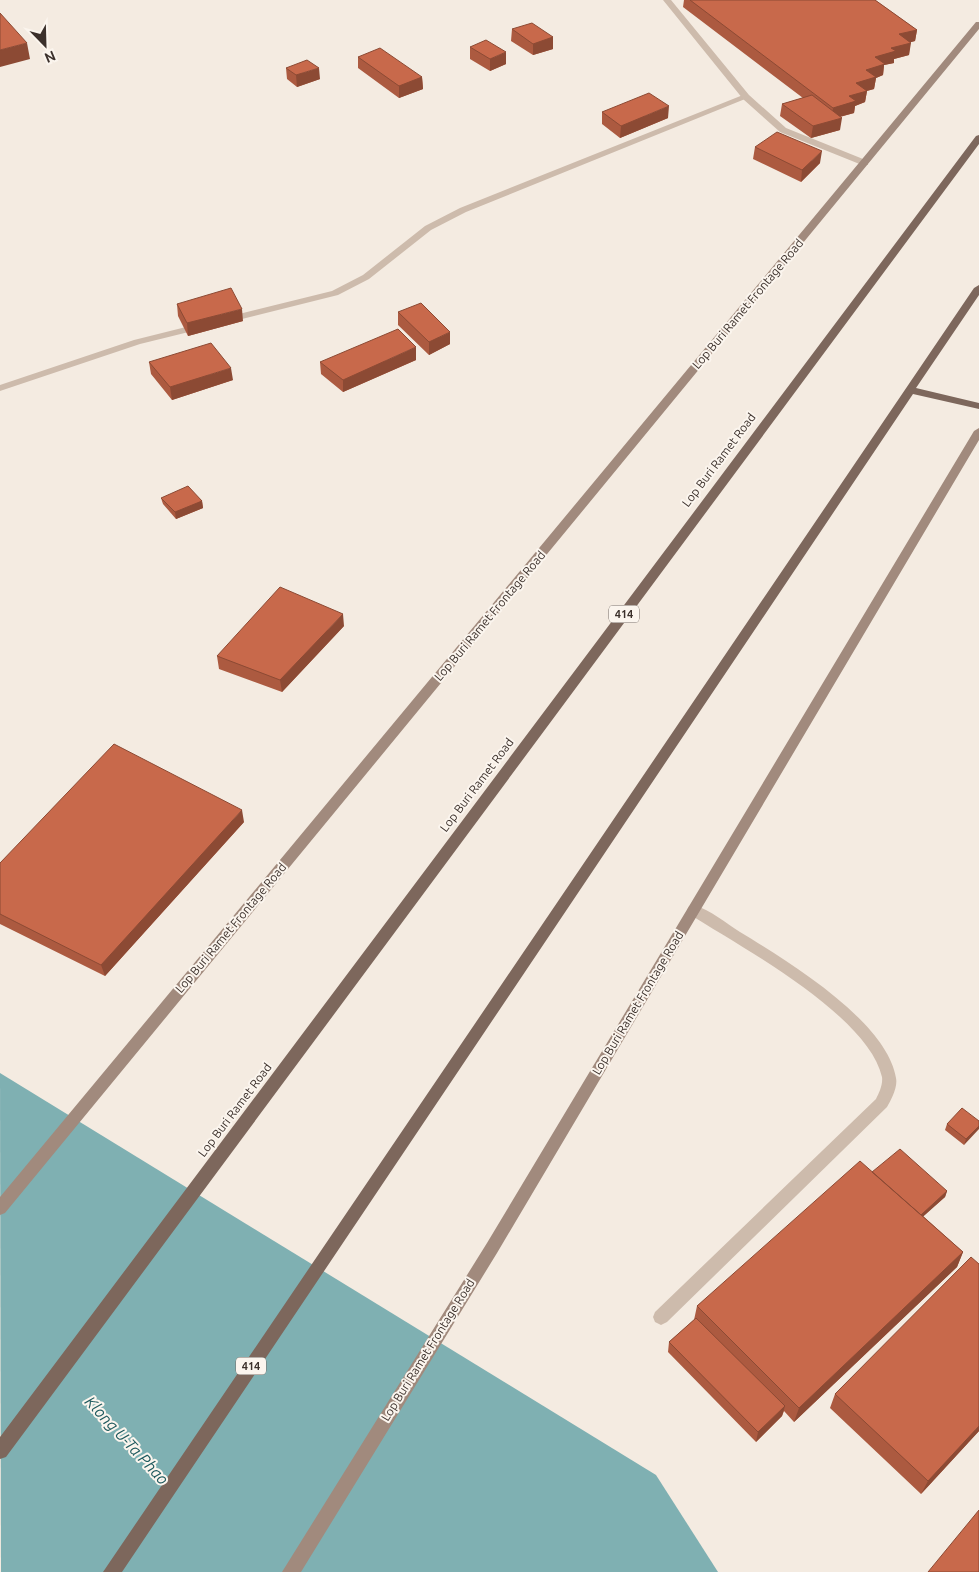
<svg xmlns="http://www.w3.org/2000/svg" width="979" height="1572" font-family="Ubuntu,sans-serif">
<rect width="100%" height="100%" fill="#f4ebe1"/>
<path fill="#7fb0b2" d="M0,1073L656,1475L718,1572H1Z"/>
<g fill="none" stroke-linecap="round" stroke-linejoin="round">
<path fill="#cdbbac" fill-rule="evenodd" d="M743,95L750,97L466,212L431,230L369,279L338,295L226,323L221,320L223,318L332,291L363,275L425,226L460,208Z
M202,323L205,324V328L140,344L0,391V385L134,340Z
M694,905C710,910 726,923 740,932C786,960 887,1021 896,1078C898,1087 891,1100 887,1107L667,1322L661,1325L655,1322L653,1317L655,1312L876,1099C879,1093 883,1085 882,1077C868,1015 741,947 689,914L687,910L689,906Z"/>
<path fill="#cdbbac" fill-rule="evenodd" d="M663,0H671L749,95L786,128L868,161V165H862L780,132L743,99Z"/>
<path fill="#a18a7d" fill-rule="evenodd" d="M976,22H979V29L5,1213L0,1215V1197Z
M979,428V440L497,1253L301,1572H282L487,1243L974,431Z"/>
<path fill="#7d675c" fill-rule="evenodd" d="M979,135V144L6,1457L0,1459V1437L976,136Z
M979,285V295L916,388L979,403V409L913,394L122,1572H103L974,288Z"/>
</g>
<path fill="#ac5a40" d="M684,0H875L917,30L915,41L910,42L909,55L894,59V63L884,65L883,75L876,78L874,89L867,91L865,102L855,106L854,113L840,117V130L811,138L780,116L782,104L803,98L683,7Z
M512,29L553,37V49L533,55L511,41Z
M470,47L506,64L490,71L470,59Z
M358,57L422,77L423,89L399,98L358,68Z
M286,68L320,79L297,87L287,79Z
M602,112L668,118L620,138L602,124Z
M755,147L820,163L801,182L753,159Z
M177,304L243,321L188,336L178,316Z
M398,312L450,344L429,355L398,325Z
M416,360L343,392L321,374L320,362Z
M149,362L233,380L172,400L151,374Z
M161,498L202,501L203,508L176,519L163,504Z
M344,626L282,692L219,669L217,656Z
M244,822L105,976L0,924V863Z
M979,1121L964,1145L945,1130L947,1124Z
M872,1172L947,1191L945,1197L923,1216L963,1252L957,1267L794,1422L784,1411L782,1416L756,1442L668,1352L669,1342L694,1320L697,1306Z
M835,1394L979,1431L921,1494L830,1408Z"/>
<path fill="#8c4a34" d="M917,30L915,41L897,46L899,34Z
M553,37V49L533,55V44Z
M27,43L30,59L0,67V50Z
M911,43L909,55L894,59V63L884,65L883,75L876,78L874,89L854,94L856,83L875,57L891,48Z
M506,52V64L490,71V59Z
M319,68L320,79L297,87L296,75Z
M422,77L423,89L399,98V86Z
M867,91L865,102L855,106L854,113L831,119L833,108L849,96Z
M669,106L668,118L620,138L621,126Z
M842,118L840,130L811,138L813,126Z
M822,151L820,163L801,182L802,170Z
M242,309L243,321L188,336L187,323Z
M450,332V344L429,355V342Z
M416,347V360L343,392V380Z
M231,368L233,380L172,400L170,387Z
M202,501L203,508L176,519L175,512Z
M343,614L344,626L282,692L280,680Z
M242,810L244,822L105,976L101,965Z
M979,1126V1129L964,1145L966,1139Z
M947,1191L945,1197L916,1223L918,1217Z
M963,1252L957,1267L794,1422L799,1408Z
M785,1406L782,1416L756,1442L758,1432Z
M979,1426V1431L921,1494L928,1481Z"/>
<path fill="#c8694b" stroke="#8c4a34" d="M690,0H875L917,30L899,34L911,43L891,48L896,51L875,57L885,64L866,70L876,77L856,83L867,91L849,96L856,101L833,108Z
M0,13L27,43L0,50Z
M532,23L553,37L533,44L512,29Z
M486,40L506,52L490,59L470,47Z
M380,48L422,77L399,86L358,57Z
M307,60L319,68L296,75L286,68Z
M649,93L669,106L621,126L602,112Z
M812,95L842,118L813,126L782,104Z
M777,132L822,151L802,170L755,147Z
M231,288L242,309L187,323L177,304Z
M421,303L450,332L429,342L398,312Z
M398,329L416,347L343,380L320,362Z
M211,343L231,368L170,387L149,362Z
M188,486L202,501L175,512L161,498Z
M280,587L343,614L280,680L217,656Z
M114,744L242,810L101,965L0,914V863Z
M962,1108L979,1121V1126L966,1139L947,1124Z
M900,1149L947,1191L921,1215L872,1172Z
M860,1161L963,1252L799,1408L697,1306Z
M971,1257L979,1264V1426L928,1481L835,1394Z
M696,1318L785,1406L758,1432L669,1342Z
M979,1510V1572H928Z"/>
<g text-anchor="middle" stroke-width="4" stroke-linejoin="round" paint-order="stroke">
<g fill="#fbf5ee" stroke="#756b66" stroke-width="1">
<rect x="609" y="605.5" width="30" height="17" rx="4"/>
<rect x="236" y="1357.5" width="30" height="17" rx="4"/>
</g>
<g font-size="11" font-weight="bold" fill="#3b302b">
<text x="624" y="618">414</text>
<text x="251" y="1370">414</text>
</g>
<g font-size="12" fill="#3b302b" stroke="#fbf5ee">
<text transform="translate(748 304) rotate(-50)" y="4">Lop Buri Ramet Frontage Road</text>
<text transform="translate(719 460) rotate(-53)" y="4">Lop Buri Ramet Road</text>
<text transform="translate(490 616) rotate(-50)" y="4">Lop Buri Ramet Frontage Road</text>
<text transform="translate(477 785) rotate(-53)" y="4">Lop Buri Ramet Road</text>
<text transform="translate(231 928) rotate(-50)" y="4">Lop Buri Ramet Frontage Road</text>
<text transform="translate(638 1003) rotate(-59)" y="4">Lop Buri Ramet Frontage Road</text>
<text transform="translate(235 1110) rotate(-53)" y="4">Lop Buri Ramet Road</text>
<text transform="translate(428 1350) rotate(-58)" y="4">Lop Buri Ramet Frontage Road</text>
</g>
<g font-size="16" font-style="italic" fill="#1f5a5e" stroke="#fbf5ee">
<text transform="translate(127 1440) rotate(47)" y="6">Klong U-Ta Phao</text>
</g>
</g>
<g transform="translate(45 45) rotate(157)" stroke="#fbf5ee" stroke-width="4" paint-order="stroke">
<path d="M0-4L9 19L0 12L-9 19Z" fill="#3b302b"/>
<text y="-8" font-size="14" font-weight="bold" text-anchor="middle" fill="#3b302b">N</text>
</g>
</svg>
